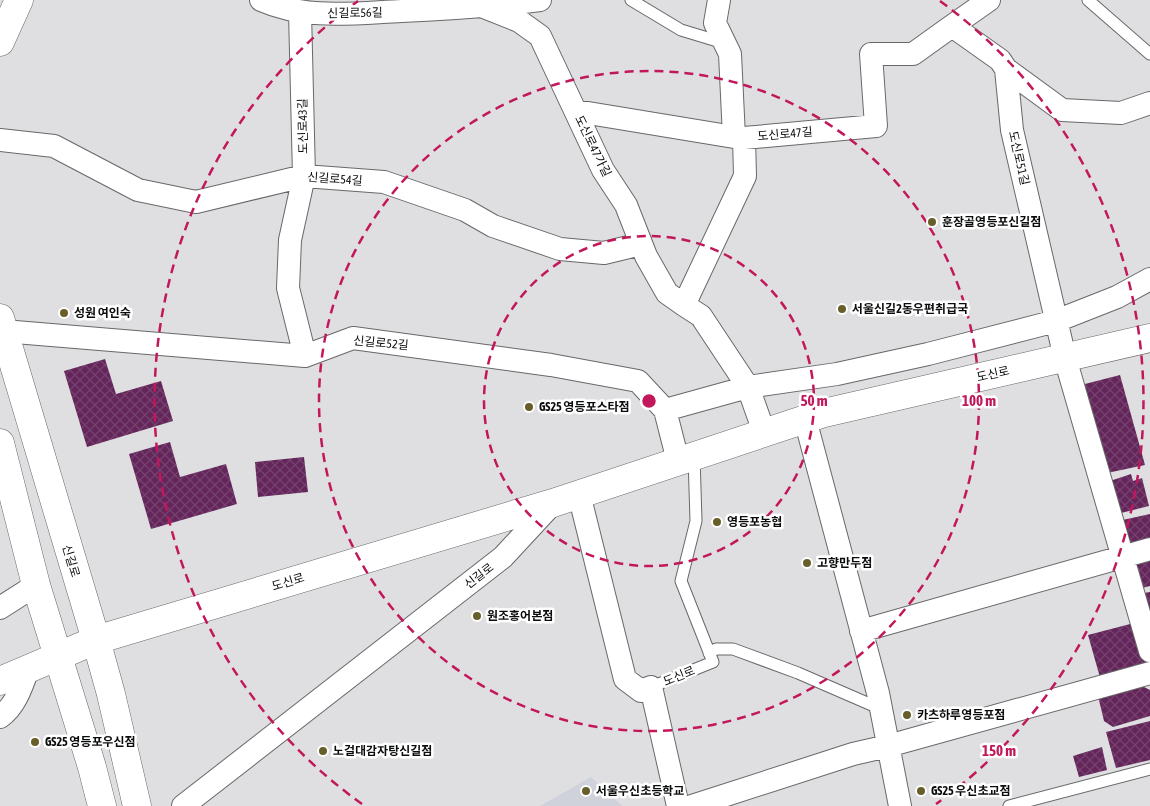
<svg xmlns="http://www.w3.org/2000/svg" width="1150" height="806" font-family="'Asap Condensed','Noto Sans KR',sans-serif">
<defs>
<pattern id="building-cross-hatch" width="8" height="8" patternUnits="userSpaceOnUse" patternTransform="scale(1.25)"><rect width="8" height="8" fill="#64255b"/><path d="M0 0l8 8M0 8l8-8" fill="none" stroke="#74426d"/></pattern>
</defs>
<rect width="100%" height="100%" fill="#dfdfe1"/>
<path fill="#d0d2db" d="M591,777L622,806H540Z"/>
<path fill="url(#building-cross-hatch)" d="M105,359L116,394L161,381L173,421L87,447L64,371Z
M1120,375L1145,465L1107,473L1081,385Z
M170,442L180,477L226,464L237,504L151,529L129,454Z
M304,457L308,492L258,497L255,462Z
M1131,474L1133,481L1142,478L1149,506L1117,514L1110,481Z
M1150,514V539L1127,546L1118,521Z
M1150,555V586L1142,588L1130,560Z
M1150,592V620L1143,593Z
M1134,623L1149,668L1101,681L1088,635Z
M1136,683L1150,690V716L1113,727L1104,721L1098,696Z
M1150,721V760L1116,768L1106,732Z
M1102,747L1107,770L1079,777L1073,756Z"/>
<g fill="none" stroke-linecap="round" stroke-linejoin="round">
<defs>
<path id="service" d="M631,0L681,30L724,43
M1088,0L1150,54
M709,653L716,649H733L798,673L881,709
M651,687L713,662L681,581L696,521L694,456
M1009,806L1150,769"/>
<path id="minor" d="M261,0C306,20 354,13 402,11C448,9 494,6 540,0
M989,0L952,26L1000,60L1006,69L1012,130L1065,358L1150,651
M484,7L519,21L540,36L603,170L626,205L646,256L667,293L684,305
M300,12L304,176L290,240L288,288L305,356
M1006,69L1062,110L1121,113L1150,103
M576,111L734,137L730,54L715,23L719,0
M0,140L54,146L138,190L196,202L304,176L384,182L465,210L493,226L560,249L604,253L641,244
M3,331L305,356L353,338L551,365L638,381L665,410L678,461
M665,410L748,387L837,374L928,354L1056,321L1117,297L1150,279
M805,419L878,693L900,806
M764,432L748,387L701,316L684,305L745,176L744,138L876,126L871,54H913L952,26
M579,494L625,679L641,691L651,687L678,806
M0,608L36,585
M861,631L1150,549
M0,717C15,707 22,686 28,669
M183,806L503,557L553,503
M692,806L853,754L888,746L1150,673"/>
<path id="secondary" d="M0,42L19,0
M0,318L96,640L111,694L137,806
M0,443L36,585L92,767L102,806
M0,681L96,640L553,503L824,413L1150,338"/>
</defs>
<use href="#service" stroke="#68686a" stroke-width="13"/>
<use href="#minor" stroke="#68686a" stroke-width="24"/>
<use href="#secondary" stroke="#68686a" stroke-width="29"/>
<use href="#service" stroke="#fff" stroke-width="11"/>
<use href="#minor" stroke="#fff" stroke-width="22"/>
<use href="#secondary" stroke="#fff" stroke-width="28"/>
</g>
<g fill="none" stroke="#c2185b" stroke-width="2.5" stroke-dasharray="9 6">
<circle cx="649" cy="401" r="165"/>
<circle cx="649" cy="401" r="330"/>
<path d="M362 804A495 495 0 0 1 358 1M940 1A495 495 0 0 1 936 804"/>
</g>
<g fill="#675e2a" stroke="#fff" stroke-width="2">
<circle cx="932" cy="222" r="5"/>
<circle cx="842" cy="309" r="5"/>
<circle cx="64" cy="313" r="5"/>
<circle cx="529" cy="407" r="5"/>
<circle cx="717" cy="522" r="5"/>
<circle cx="807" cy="563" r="5"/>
<circle cx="477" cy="616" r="5"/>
<circle cx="907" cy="715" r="5"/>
<circle cx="35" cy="742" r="5"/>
<circle cx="323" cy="751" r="5"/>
<circle cx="586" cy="791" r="5"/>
<circle cx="921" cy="791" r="5"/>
</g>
<g text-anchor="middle" stroke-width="5" stroke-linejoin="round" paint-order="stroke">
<g font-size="12" fill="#0b0c0c" stroke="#fff">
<text transform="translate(355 13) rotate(-1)" y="4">신길로56길</text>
<text transform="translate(303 126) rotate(-91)" y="4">도신로43길</text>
<text transform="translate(785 134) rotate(-5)" y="4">도신로47길</text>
<text transform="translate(593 146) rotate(64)" y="4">도신로47가길</text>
<text transform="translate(1019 158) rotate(77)" y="4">도신로51길</text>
<text transform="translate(335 179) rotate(4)" y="4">신길로54길</text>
<text transform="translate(381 343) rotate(5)" y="4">신길로52길</text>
<text transform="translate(993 374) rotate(-13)" y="4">도신로</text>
<text transform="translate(71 561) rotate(73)" y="4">신길로</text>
<text transform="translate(479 576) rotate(-38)" y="4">신길로</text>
<text transform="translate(288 582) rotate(-17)" y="4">도신로</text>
<text transform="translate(679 676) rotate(-22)" y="4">도신로</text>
</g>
<g font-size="12" font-weight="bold" fill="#0b0c0c" stroke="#fff" text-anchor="start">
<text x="942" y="226">훈장골영등포신길점</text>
<text x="852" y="313">서울신길2동우편취급국</text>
<text x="74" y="317">성원 여인숙</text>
<text x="539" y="411">GS25 영등포스타점</text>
<text x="727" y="526">영등포농협</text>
<text x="817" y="567">고향만두점</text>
<text x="487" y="620">원조홍어본점</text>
<text x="917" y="719">카츠하루영등포점</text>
<text x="45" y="746">GS25 영등포우신점</text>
<text x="333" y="755">노걸대감자탕신길점</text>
<text x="596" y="795">서울우신초등학교</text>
<text x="931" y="795">GS25 우신초교점</text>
</g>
</g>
<circle cx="649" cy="401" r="8" fill="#c2185b" stroke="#fff" stroke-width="2.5"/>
<g font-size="15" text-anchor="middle" font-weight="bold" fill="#c2185b" stroke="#fff" stroke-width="5" stroke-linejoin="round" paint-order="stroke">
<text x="814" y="406">50 m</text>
<text x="979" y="406">100 m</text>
<text x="999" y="756">150 m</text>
</g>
</svg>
